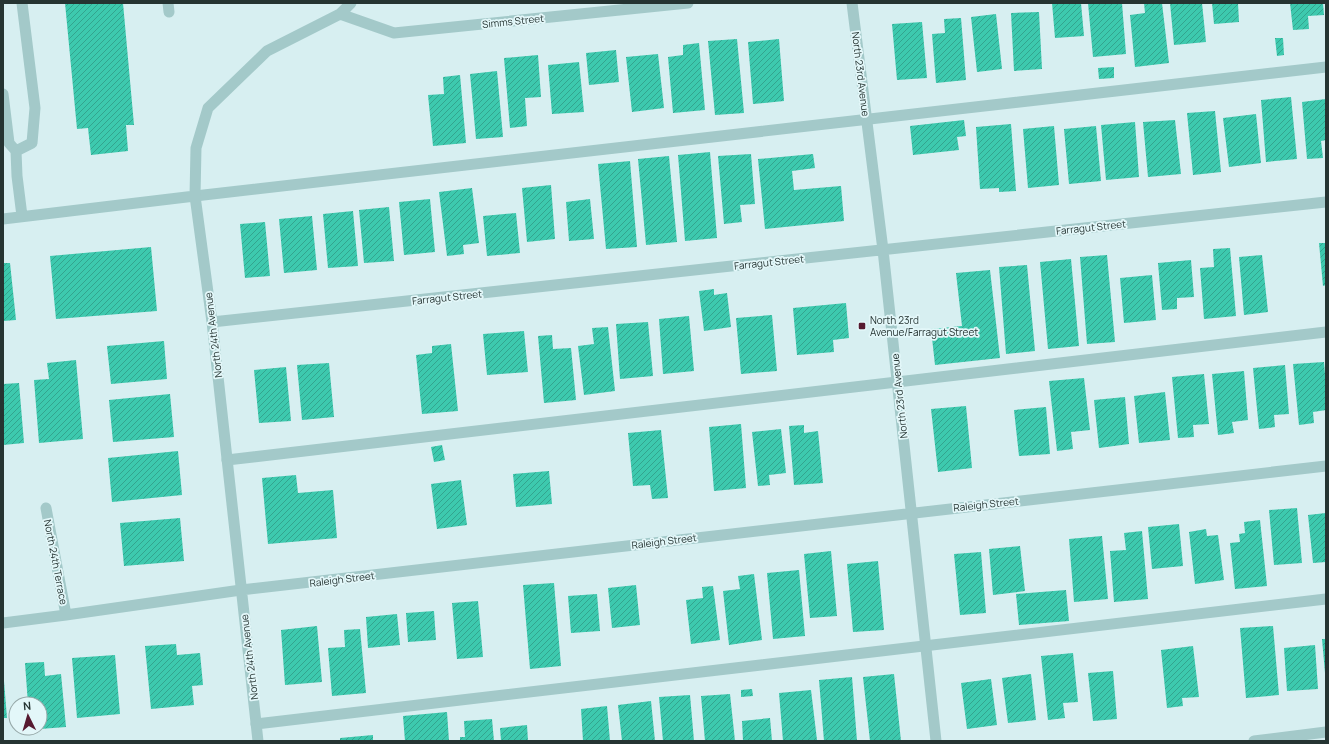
<svg xmlns="http://www.w3.org/2000/svg" width="1329" height="744" font-family="Manrope,sans-serif">
<defs>
<pattern id="building-hatch" width="6" height="6" patternUnits="userSpaceOnUse"><rect width="6" height="6" fill="#3dc9ae"/><path d="M-1 1l2-2M0 6l6-6M5 7l2-2" fill="none" stroke="#33a48e"/></pattern>
</defs>
<rect width="100%" height="100%" fill="#d7eff1"/>
<path fill="url(#building-hatch)" d="M65,3H123L134,125H126L128,151L91,155L88,128L77,129Z
M1052,3H1081L1084,36L1055,38Z
M1088,3H1122L1126,54L1093,57Z
M1144,3H1162L1169,63L1135,67L1130,15L1145,13Z
M1170,3H1202L1206,42L1174,45Z
M1212,3H1238L1239,22L1214,24Z
M1290,3H1323L1324,15L1308,16L1309,29L1293,30Z
M1039,12L1042,69L1014,71L1011,13Z
M996,14L1002,69L977,72L971,17Z
M961,18L966,80L936,83L932,34L945,33L944,19Z
M922,22L927,78L897,80L892,24Z
M1275,38H1283L1284,55L1277,56Z
M737,39L744,113L715,115L708,41Z
M779,39L784,101L753,104L748,42Z
M699,43L705,110L673,113L668,57L683,55V45Z
M616,50L619,82L589,85L586,53Z
M658,54L664,108L632,112L626,57Z
M538,55L541,97L525,98L527,126L510,128L504,58Z
M579,62L584,112L552,114L548,65Z
M1114,67V78L1099,79L1098,68Z
M497,71L503,137L476,139L470,74Z
M460,75L466,143L433,146L428,95L444,94L443,77Z
M1291,97L1297,159L1266,162L1261,100Z
M1326,99V140L1321,141L1323,158L1307,159L1302,102Z
M1215,111L1221,172L1193,175L1187,113Z
M1256,114L1261,163L1229,167L1223,118Z
M964,120L966,136L957,137L959,150L913,155L910,126Z
M1175,120L1181,174L1148,177L1143,122Z
M1135,122L1139,177L1106,180L1101,125Z
M1011,124L1016,191L999,192V188L980,189L976,127Z
M1054,126L1059,185L1028,188L1023,129Z
M1096,126L1101,181L1069,184L1064,129Z
M710,152L717,238L685,241L678,155Z
M751,154L755,204L740,205L742,222L724,224L718,156Z
M813,154L815,168L792,171L794,190L841,186L844,221L765,229L758,159Z
M669,156L677,242L646,245L638,159Z
M630,161L637,247L606,249L598,164Z
M551,185L555,239L527,242L522,188Z
M472,188L479,243L463,245L464,254L447,256L439,192Z
M430,199L435,252L404,255L399,202Z
M590,199L594,239L569,241L566,202Z
M389,207L394,261L364,263L359,210Z
M353,211L358,266L328,268L323,214Z
M516,213L520,253L487,256L483,216Z
M312,216L317,270L284,273L279,219Z
M265,222L270,276L245,278L240,224Z
M1319,243H1326V285L1323,286Z
M151,247L157,311L56,319L50,256Z
M1230,248L1236,316L1204,319L1200,268L1214,267L1213,249Z
M1107,255L1115,342L1087,344L1080,257Z
M1262,255L1268,312L1244,315L1239,257Z
M1071,259L1079,346L1048,349L1040,262Z
M1191,260L1194,297L1177,298V309L1162,310L1158,263Z
M3,263H10L16,320L3,321Z
M1027,265L1035,351L1006,354L999,267Z
M990,270L1000,358L935,365L931,329L962,326L956,273Z
M1152,275L1156,320L1124,323L1120,278Z
M714,289V295L727,293L731,327L704,331L699,291Z
M846,303L849,338L833,340L834,352L797,355L793,308Z
M772,315L777,371L741,374L736,318Z
M689,316L694,371L663,374L659,319Z
M648,322L653,376L620,379L616,324Z
M608,327L615,391L584,395L578,346L594,344L592,328Z
M524,331L528,372L487,375L483,334Z
M552,335L553,349L571,348L576,400L544,403L538,336Z
M164,341L167,379L111,384L107,346Z
M451,344L458,411L422,414L416,355L432,353V346Z
M76,360L83,439L39,443L34,380L49,379L47,363Z
M1324,362L1326,386V410L1313,412L1314,423L1299,425L1293,364Z
M329,363L334,417L302,420L297,365Z
M1285,365L1289,414L1274,415L1275,427L1259,429L1253,368Z
M286,367L291,421L259,423L254,370Z
M1244,371L1248,420L1232,422L1234,433L1218,435L1212,374Z
M1204,374L1209,424L1193,425L1194,437L1178,438L1172,377Z
M1084,378L1090,430L1071,432L1073,449L1057,451L1049,381Z
M19,383L24,443L3,445V384Z
M1165,392L1170,440L1139,443L1134,396Z
M170,394L174,437L113,442L109,400Z
M1125,397L1129,444L1099,448L1094,400Z
M966,406L972,468L938,472L931,409Z
M1046,407L1050,454L1019,456L1014,410Z
M741,424L746,488L714,491L709,427Z
M804,425V433L818,431L823,483L794,485L789,426Z
M781,429L786,473L769,475L770,485L758,486L752,432Z
M661,430L668,498L652,499L650,485L633,486L628,433Z
M442,445L445,460L434,462L431,447Z
M178,451L182,495L112,502L108,458Z
M549,471L552,504L516,507L513,474Z
M296,475L298,493L333,490L337,538L268,544L262,478Z
M461,480L467,525L437,529L431,484Z
M1297,508L1302,563L1274,565L1269,510Z
M1326,513V562L1313,563L1308,515Z
M180,518L184,561L124,566L120,523Z
M1260,520L1267,586L1235,589L1230,543L1240,542L1239,534L1245,533L1244,522Z
M1179,524L1183,566L1152,569L1148,527Z
M1206,529L1207,536L1218,535L1224,580L1195,584L1189,532Z
M1142,531L1148,599L1114,602L1110,551L1126,550L1124,533Z
M1102,536L1108,599L1074,602L1069,539Z
M1020,546L1025,591L993,595L989,549Z
M831,551L837,616L810,618L804,554Z
M981,552L986,613L960,615L954,554Z
M878,561L884,630L853,632L847,564Z
M799,570L805,636L773,639L767,573Z
M754,574L762,640L729,645L723,591L740,589L738,576Z
M554,583L561,666L530,669L523,585Z
M636,585L640,625L612,628L608,588Z
M713,586L720,640L691,644L686,600L703,598L702,587Z
M1066,590L1069,621L1019,625L1016,594Z
M597,594L600,631L571,633L568,596Z
M478,601L483,657L457,659L452,603Z
M434,611L436,640L408,642L406,613Z
M397,614L400,645L368,648L366,617Z
M317,626L322,682L285,685L281,630Z
M1273,626L1279,695L1246,698L1240,628Z
M360,629L366,693L332,696L328,648L345,647L344,630Z
M1322,639H1326V673H1325Z
M176,644L177,655L200,653L203,685L192,686L194,705L151,709L145,646Z
M1315,645L1318,689L1287,691L1284,648Z
M1193,646L1199,697L1182,698L1183,706L1167,708L1161,650Z
M1073,653L1078,702L1063,703L1065,718L1048,720L1041,656Z
M115,655L120,714L77,718L72,658Z
M44,662L45,676L61,674L66,727L40,729V704H28L25,663Z
M1113,671L1117,719L1093,721L1088,673Z
M894,674L901,741H870L863,677Z
M1031,674L1036,720L1008,723L1002,678Z
M852,677L857,741H824L819,680Z
M991,679L997,725L967,729L961,683Z
M3,681H4L7,718H3Z
M752,689L753,696L741,697V690Z
M811,690L817,740L783,741L779,693Z
M730,694L735,741H705L701,696Z
M690,695L694,741H663L659,697Z
M651,701L655,741H622L618,705Z
M607,706L610,741H583L581,709Z
M447,712L449,741H405L403,716Z
M770,718L772,741H743L742,721Z
M492,719L494,741H460V737H465L464,721Z
M527,725L528,741H501L500,728Z
M373,735V741H340V738Z"/>
<g fill="none" stroke-linecap="round" stroke-linejoin="round">
<path stroke="#a3c9c9" stroke-width="11" d="M168,3L169,12
M195,196L1326,67
M227,460L1326,332
M256,724L1326,599"/>
<path stroke="#a3c9c9" stroke-width="11" d="M852,3L883,250L936,741
M340,14L394,33L688,3
M3,94L9,143L16,151L17,176L22,216
M16,151L32,143L35,108L22,3
M3,219L195,196
M212,322L1326,202
M46,508L66,615
M3,623L66,615L241,590L1326,466
M258,741L212,322L195,196L196,148L208,108L267,51L340,14L351,3
M1254,741L1326,732"/>
</g>
<rect fill="#561a30" stroke="#e3f7f9" stroke-width="1.5" x="858" y="322" width="8" height="8" rx="2"/>
<g text-anchor="middle" stroke-width="3.5" stroke-linejoin="round" paint-order="stroke">
<g font-size="10" fill="#253432" stroke="#e3f7f9">
<text transform="translate(513 21) rotate(-6)" y="4">Simms Street</text>
<text transform="translate(861 74) rotate(83)" y="4">North 23rd Avenue</text>
<text transform="translate(1091 227) rotate(-6)" y="4">Farragut Street</text>
<text transform="translate(769 262) rotate(-6)" y="4">Farragut Street</text>
<text transform="translate(447 297) rotate(-6)" y="4">Farragut Street</text>
<text transform="translate(213 335) rotate(-97)" y="4">North 24th Avenue</text>
<text transform="translate(899 396) rotate(-96)" y="4">North 23rd Avenue</text>
<text transform="translate(986 504) rotate(-6)" y="4">Raleigh Street</text>
<text transform="translate(664 541) rotate(-7)" y="4">Raleigh Street</text>
<text transform="translate(56 562) rotate(79)" y="4">North 24th Terrace</text>
<text transform="translate(342 579) rotate(-7)" y="4">Raleigh Street</text>
<text transform="translate(249 657) rotate(-97)" y="4">North 24th Avenue</text>
</g>
<g font-size="10" fill="#253432" stroke="#e3f7f9" text-anchor="start">
<text x="870" y="324">North 23rd<tspan x="870" dy="12">Avenue/Farragut Street</tspan></text>
</g>
</g>
<rect width="1329" height="744" fill="none" stroke="#253432" stroke-width="8"/>
<g transform="translate(28 716) rotate(355)"><circle r="19" fill="#e3f7f9" stroke="#97a9a9"/>
<path d="M0-3L7 15L0 10L-7 15Z" fill="#561a30"/>
<text y="-6" font-size="11" font-weight="bold" text-anchor="middle" fill="#253432">N</text>
</g>
</svg>
